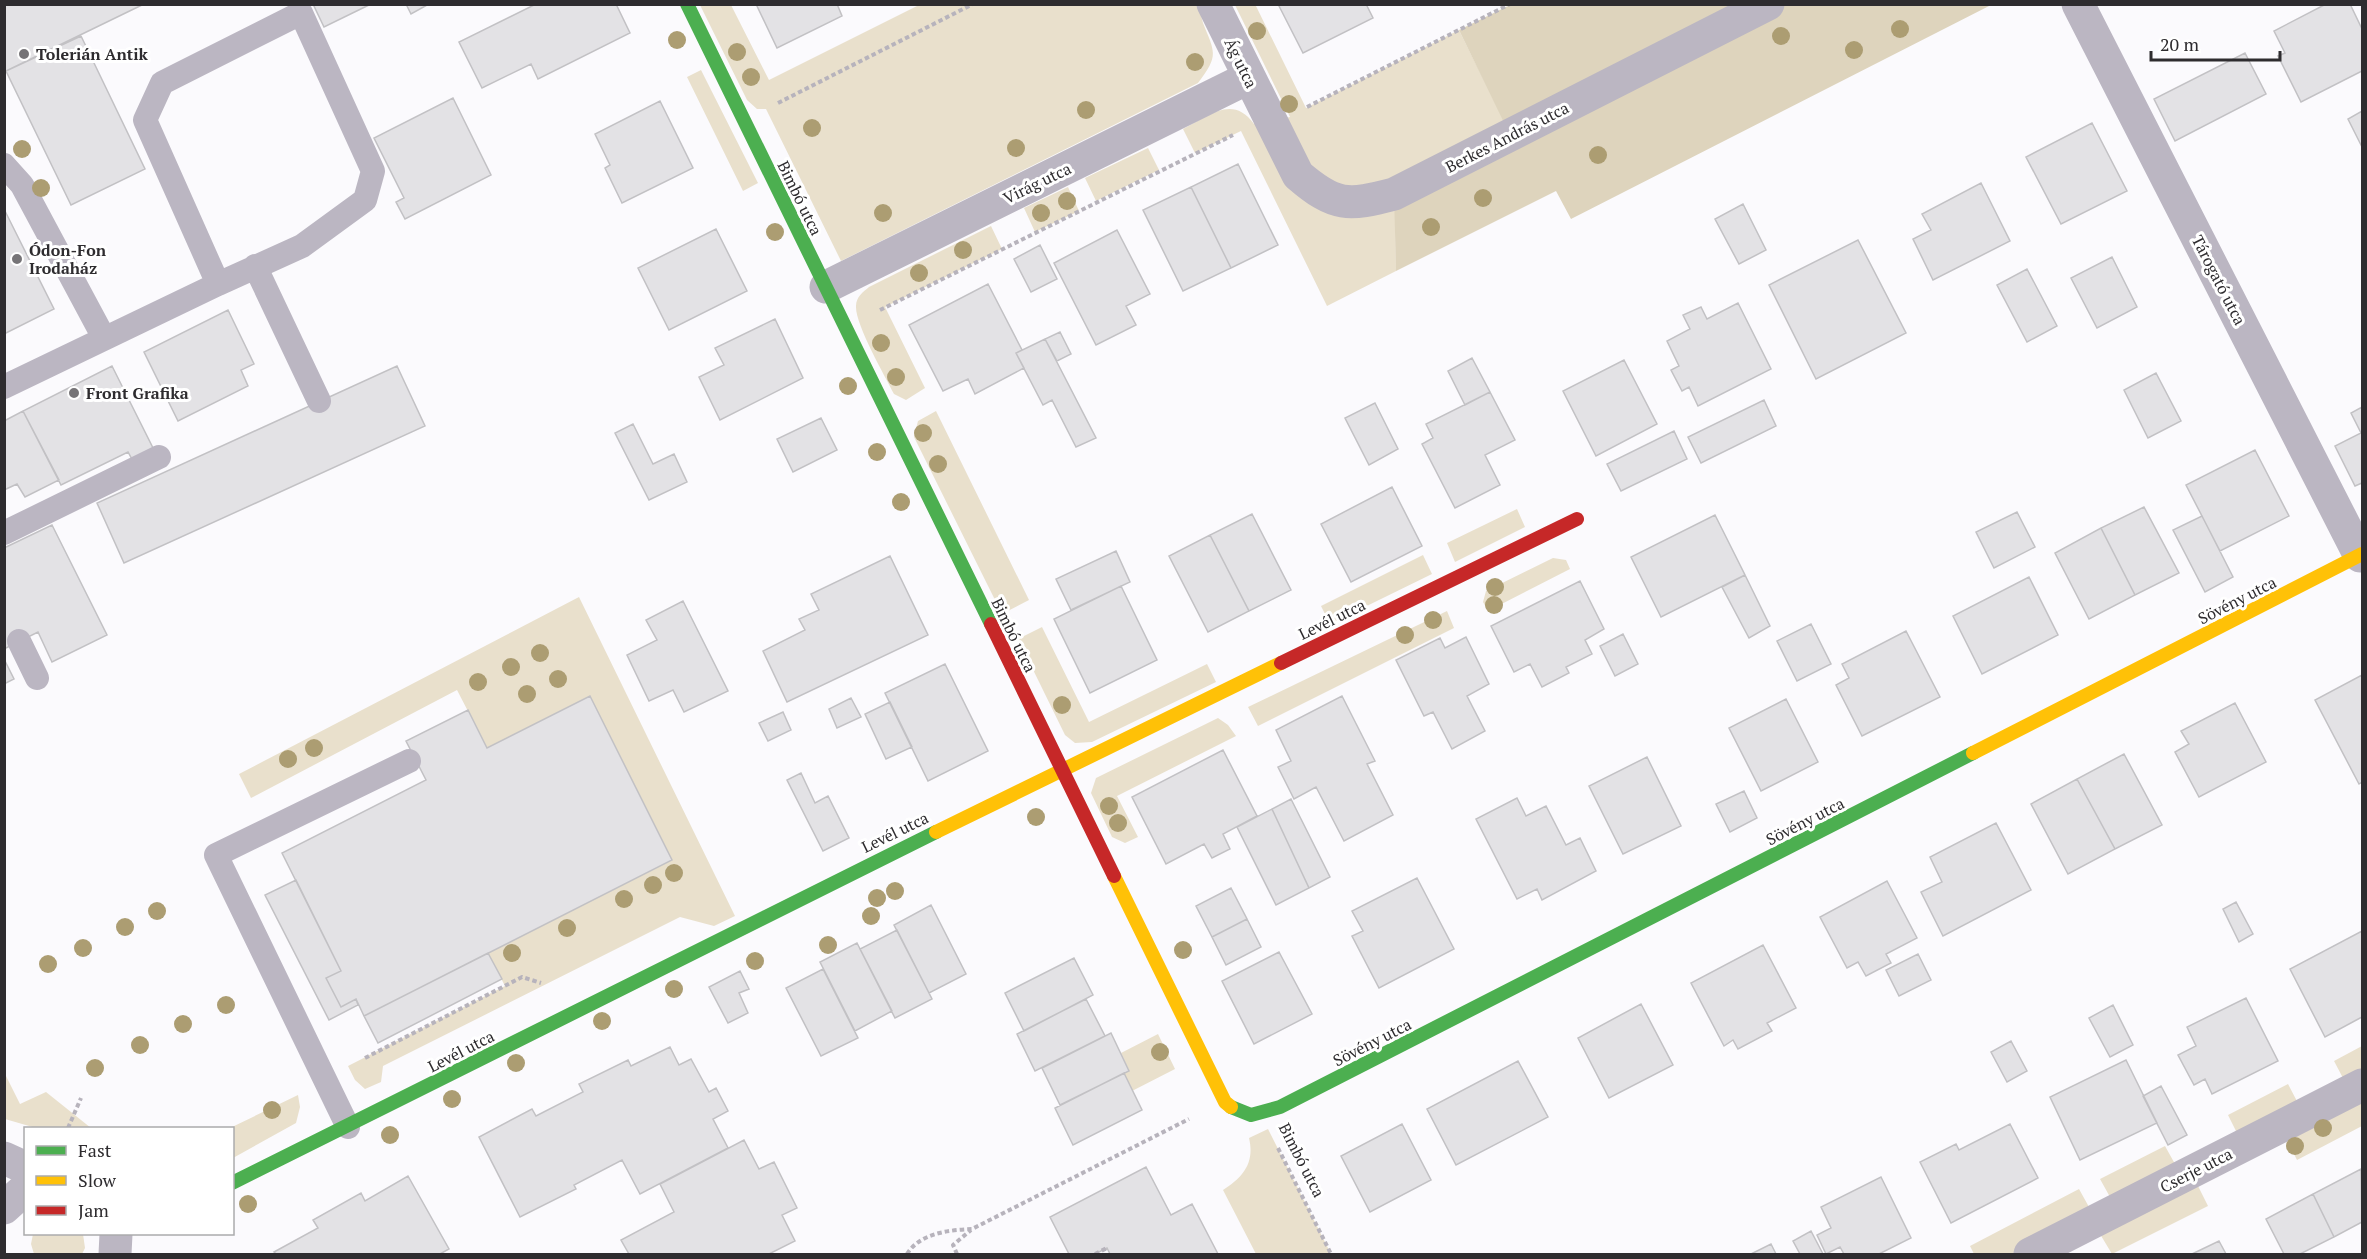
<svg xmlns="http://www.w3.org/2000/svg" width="2367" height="1259" font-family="'PT Serif',serif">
<rect width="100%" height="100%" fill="#fbfafd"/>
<path fill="#e9e0cc" d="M921,4L1198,5C1201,11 1201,17 1203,23C1215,53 1219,55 1198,83L841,261L766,109H757L747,100L700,5H731L769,80Z
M1255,4L1306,108L1459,30L1511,135L1395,194L1396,271L1327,306L1241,131L1195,153L1183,129C1208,116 1233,94 1254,124L1290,117L1235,5Z
M701,70L758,183L743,191L687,77Z
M1148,148L1159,170L1096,201L1085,178Z
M1068,187L1079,211L1035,232L1024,208Z
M991,226L1002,249L885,307L925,388L906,400L894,394C885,376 855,324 856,306C856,297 863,292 869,287Z
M936,411L1029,600L1002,614L914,437L918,421Z
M1517,509L1525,527L1455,562L1447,543Z
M1423,555L1432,574L1330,624L1321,606Z
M1553,558L1566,560L1570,569L1488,611L1483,602L1486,591Z
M579,597L735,916L714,926L680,917L383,1066L381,1082L365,1089L355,1080L348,1066L505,986L488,953L672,860L590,696L487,748L457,690L251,798L239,774Z
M1447,611L1454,628L1258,726L1248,707Z
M1042,627L1089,722L1207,664L1216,682L1092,742L1075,743L1065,735L1018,639Z
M1218,718L1228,725L1236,736L1117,796L1138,837L1125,843L1112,837L1091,793L1096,778Z
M1158,1034L1175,1069L1132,1091L1124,1073L1129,1070L1121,1053Z
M2362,1046V1071L2344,1080L2334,1061Z
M5,1074L20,1104L46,1092L91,1128H36L5,1119Z
M2288,1084L2300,1107L2239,1137L2228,1115Z
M298,1095L300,1107L296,1123L233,1158L232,1128H230Z
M2362,1101V1126L2297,1160L2287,1140Z
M1268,1129L1331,1254H1256L1223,1190C1243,1177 1255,1163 1249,1138Z
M2165,1146L2175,1164L2110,1197L2100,1179Z
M2198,1186L2208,1206L2112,1254L2100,1234Z
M2079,1189L2089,1207L2082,1219L2012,1254H1974L1970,1246Z
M33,1234H83L85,1248L82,1254H34L31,1244Z"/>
<path fill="#ded4bd" d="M1510,5H1991L1571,219L1556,191L1396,271L1394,194L1510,135L1459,30Z"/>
<path fill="#e3e2e5" stroke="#c2c1c4" stroke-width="1.5" d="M4,4H144L4,72Z
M313,4H371L324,27Z
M406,4H429L411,14Z
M536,4H616L630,33L538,79L531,64L482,88L459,42Z
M756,4H837L842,16L777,48Z
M1278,4H1366L1373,18L1303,53Z
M2326,4H2350L2362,29V71L2301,102L2278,56L2285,53L2274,31Z
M81,36L145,169L71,205L6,71Z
M2245,53L2266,94L2175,141L2154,99Z
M453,98L491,175L405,219L396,202L404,198L374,138Z
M660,101L693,168L622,203L605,168L610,165L595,134Z
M2362,111V147L2348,119Z
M2092,123L2127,191L2061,224L2026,157Z
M1238,164L1278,245L1231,268L1191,187Z
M1981,183L2010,241L1933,280L1913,239L1931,230L1922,214Z
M1191,187L1231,268L1183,291L1143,210Z
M1743,204L1766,250L1739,264L1715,219Z
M4,209L54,309L4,334Z
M716,229L747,291L669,330L638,268Z
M1117,230L1150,294L1126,306L1136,325L1096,345L1054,263Z
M1858,240L1906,333L1816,379L1769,285Z
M1040,245L1057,279L1031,292L1014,259Z
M2112,257L2137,307L2097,328L2071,278Z
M2027,269L2057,326L2027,342L1997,285Z
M988,284L1022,350L1016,353L1024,368L975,394L968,379L943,391L909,325Z
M1738,303L1771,369L1698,406L1689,387L1682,391L1671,370L1679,366L1667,341L1690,329L1683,315L1701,307L1707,319Z
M228,310L254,364L241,370L248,386L178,421L144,352Z
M775,319L803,378L720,420L699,377L724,365L715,348Z
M1060,332L1071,354L1057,361L1045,339Z
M1045,339L1096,438L1076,447L1052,400L1043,405L1016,353Z
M1472,358L1490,392L1465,405L1448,371Z
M1624,360L1657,424L1596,456L1563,391Z
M112,366L154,450L133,461L128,452L61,485L23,411Z
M397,366L425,426L124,563L97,503Z
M2156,373L2181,421L2148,438L2124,390Z
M1490,392L1515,440L1485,455L1500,485L1455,508L1422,444L1433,438L1426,424Z
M1764,400L1776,426L1701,463L1688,437Z
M1375,403L1398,449L1369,465L1345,418Z
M2362,407V483L2355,486L2335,446L2361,433L2351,413Z
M23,411L59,480L25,497L17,484L4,490V421Z
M821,418L837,450L793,472L777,439Z
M633,424L653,464L674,454L687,482L649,500L615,433Z
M1674,431L1687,459L1621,491L1607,464Z
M2255,450L2289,516L2220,551L2186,485Z
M1392,487L1422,546L1351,582L1321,524Z
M2144,507L2179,573L2135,595L2101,528Z
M2017,512L2035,547L1994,568L1976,532Z
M1252,514L1291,590L1249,611L1210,535Z
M1715,515L1745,575L1661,617L1631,557Z
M2202,516L2233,577L2205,592L2173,530Z
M52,525L107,635L52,662L38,632L4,649V548Z
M2101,528L2135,595L2089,619L2055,553Z
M1210,535L1249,611L1208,632L1169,556Z
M1116,551L1130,582L1071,610L1056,579Z
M890,556L928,635L787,702L763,651L805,630L799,619L819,610L811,594Z
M1745,575L1770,626L1749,638L1722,587Z
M2029,577L2058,635L1982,674L1953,616Z
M1580,581L1604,629L1585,640L1592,654L1566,667L1569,673L1542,687L1530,664L1514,672L1491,626Z
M1121,586L1157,660L1090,693L1054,619Z
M683,601L728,691L684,712L673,690L649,701L627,655L657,640L646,620Z
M1811,624L1831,664L1797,681L1777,641Z
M1906,631L1940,697L1862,736L1836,685L1849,678L1842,664Z
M1623,634L1638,664L1615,676L1600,646Z
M1466,637L1489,684L1467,696L1485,731L1452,749L1433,712L1424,716L1396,660L1440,638L1445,648Z
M4,659L14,679L4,684Z
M945,664L988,751L928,781L885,693Z
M2362,675V782L2359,784L2315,700Z
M590,696L672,860L364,1016L356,999L341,1007L326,978L341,971L282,853L426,780L406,741L468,710L487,748Z
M1342,696L1375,761L1367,764L1393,815L1344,841L1316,787L1294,799L1278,767L1291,761L1276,730Z
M851,698L861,717L837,728L829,709Z
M1786,699L1818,762L1761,791L1729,728Z
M890,702L912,747L886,759L865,714Z
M2235,703L2266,762L2199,797L2175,752L2189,744L2181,731Z
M783,712L791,730L768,741L759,723Z
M1223,750L1257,816L1223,834L1230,849L1212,858L1204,844L1166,864L1132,797Z
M2124,754L2162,825L2115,849L2077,779Z
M1647,757L1681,826L1623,854L1589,786Z
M801,773L815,803L828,796L849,838L823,851L787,780Z
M2077,779L2115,849L2068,874L2031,804Z
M1744,791L1757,818L1730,832L1716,804Z
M1517,798L1526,816L1546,806L1566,845L1580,838L1596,871L1542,900L1537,889L1517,899L1476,819Z
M1291,799L1330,877L1309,888L1272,809Z
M1272,809L1309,888L1276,905L1237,827Z
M1996,823L2031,890L1943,936L1921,892L1942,882L1930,857Z
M1417,878L1454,949L1379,988L1352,936L1363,931L1352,911Z
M296,880L341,971L326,978L341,1007L356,999L358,1005L329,1020L265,895Z
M1887,881L1917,938L1886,954L1891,963L1866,976L1858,962L1847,968L1820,917Z
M1231,888L1247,919L1212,937L1196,906Z
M2236,902L2253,934L2239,942L2223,909Z
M931,905L966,974L929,993L894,925Z
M1247,919L1261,947L1226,965L1212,937Z
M897,930L932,999L895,1018L860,949Z
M2362,931V1017L2325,1037L2290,969Z
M857,943L892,1011L855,1031L820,962Z
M1763,945L1796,1008L1767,1023L1772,1031L1738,1049L1733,1040L1724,1046L1691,983Z
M1279,952L1312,1014L1254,1044L1222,981Z
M488,953L502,979L378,1043L364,1016Z
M1918,954L1931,980L1899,996L1886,970Z
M1074,958L1093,995L1024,1031L1005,993Z
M823,969L858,1038L821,1056L786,988Z
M740,971L749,989L739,993L748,1013L728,1023L709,987Z
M2246,998L2278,1061L2212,1094L2205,1079L2194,1085L2178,1055L2196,1046L2187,1027Z
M1086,999L1105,1036L1035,1071L1017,1034Z
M1641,1004L1673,1065L1609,1098L1578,1038Z
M2113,1005L2133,1045L2110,1057L2089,1018Z
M1111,1033L1129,1071L1060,1105L1042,1068Z
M2011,1041L2027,1071L2007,1082L1991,1052Z
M670,1047L679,1065L691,1059L709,1092L716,1088L728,1111L713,1119L728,1148L640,1194L622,1160L574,1185L576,1189L520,1217L479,1137L532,1109L536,1116L583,1092L579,1084L628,1060L631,1066Z
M2126,1060L2157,1123L2080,1160L2050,1097Z
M1518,1061L1548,1117L1456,1165L1427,1109Z
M1124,1073L1142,1110L1073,1145L1055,1108Z
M2161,1086L2187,1135L2168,1145L2143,1096Z
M1402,1124L1431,1180L1370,1212L1341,1156Z
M2010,1124L2038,1178L1951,1223L1920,1162L1956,1144L1959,1150Z
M744,1140L759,1169L774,1162L797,1208L782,1215L795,1241L769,1254H629L621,1240L674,1212L660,1184Z
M1146,1167L1171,1215L1192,1204L1218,1254H1110L1107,1248L1095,1254H1069L1050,1217Z
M2361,1169L2362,1222L2334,1237L2313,1194Z
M408,1176L449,1249L440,1254H276L274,1252L318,1228L313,1220L361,1193L365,1201Z
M1881,1177L1911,1238L1879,1254H1844L1840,1247L1826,1254L1817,1235L1831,1228L1821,1207Z
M2313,1194L2334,1237L2300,1254H2284L2266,1219Z
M1811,1231L1823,1254H1800L1793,1241Z
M2219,1241L2226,1254H2192Z
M1771,1244L1776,1254H1751Z"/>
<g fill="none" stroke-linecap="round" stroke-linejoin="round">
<path stroke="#b7b3bc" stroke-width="4" stroke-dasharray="4.5 3" stroke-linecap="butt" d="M778,103L973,4
M1307,107L1510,4
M880,310L1233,135
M365,1058L522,977L541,983
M68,1128L81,1098
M1278,1148L1331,1254
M907,1254C920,1233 949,1230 972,1229L1189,1119
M957,1254L953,1245L971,1230
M1095,1254L1107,1248"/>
<path stroke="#bbb6c2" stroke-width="24" d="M4,165L22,185L104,338
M255,266L319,401
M4,387L218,284L302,246L365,200L373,171L301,13L162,83L145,120L218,284
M4,533L159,457
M19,641L37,678
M348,1127L216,855L409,761"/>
<path stroke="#bbb6c2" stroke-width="33" d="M1213,4L1298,175C1335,207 1348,206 1394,194L1768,4
M2078,4L2360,556
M826,287L1248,78
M4,1158L26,1168
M4,1208L26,1188
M115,1254L116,1234
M2030,1254L2362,1085"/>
<path stroke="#4caf50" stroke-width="14" d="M687,4L991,624
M1231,1107L1251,1115L1280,1107L1973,753
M232,1183L936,832"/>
<path stroke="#ffc107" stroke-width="14" d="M1973,753L2362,554
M936,832L1281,663
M1114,876L1225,1102L1231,1107"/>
<path stroke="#c62828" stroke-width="14" d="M991,624L1114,876
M1281,663L1577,519"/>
</g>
<g fill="#ac9d72">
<circle cx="1900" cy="29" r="9"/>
<circle cx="1257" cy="31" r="9"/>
<circle cx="1781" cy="36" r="9"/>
<circle cx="677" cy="40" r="9"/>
<circle cx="1854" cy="50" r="9"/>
<circle cx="737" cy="52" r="9"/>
<circle cx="1195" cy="62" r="9"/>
<circle cx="751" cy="77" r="9"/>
<circle cx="1289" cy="104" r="9"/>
<circle cx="1086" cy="110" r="9"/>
<circle cx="812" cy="128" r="9"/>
<circle cx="1016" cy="148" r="9"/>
<circle cx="22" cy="149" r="9"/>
<circle cx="1598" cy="155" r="9"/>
<circle cx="41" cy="188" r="9"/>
<circle cx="1483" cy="198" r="9"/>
<circle cx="1067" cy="201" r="9"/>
<circle cx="883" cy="213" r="9"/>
<circle cx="1041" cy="213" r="9"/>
<circle cx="1431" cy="227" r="9"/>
<circle cx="775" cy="232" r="9"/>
<circle cx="963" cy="250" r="9"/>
<circle cx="919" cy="273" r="9"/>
<circle cx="881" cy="343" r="9"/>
<circle cx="896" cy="377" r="9"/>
<circle cx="848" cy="386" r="9"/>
<circle cx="923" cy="433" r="9"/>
<circle cx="877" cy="452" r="9"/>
<circle cx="938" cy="464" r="9"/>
<circle cx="901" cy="502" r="9"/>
<circle cx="1495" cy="587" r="9"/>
<circle cx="1494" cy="605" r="9"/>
<circle cx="1433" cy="620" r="9"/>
<circle cx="1405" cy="635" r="9"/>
<circle cx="540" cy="653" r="9"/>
<circle cx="511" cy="667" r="9"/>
<circle cx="558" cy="679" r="9"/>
<circle cx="478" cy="682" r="9"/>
<circle cx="527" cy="694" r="9"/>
<circle cx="1062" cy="705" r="9"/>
<circle cx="314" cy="748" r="9"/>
<circle cx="288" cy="759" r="9"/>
<circle cx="1109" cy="806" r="9"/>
<circle cx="1036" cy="817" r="9"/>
<circle cx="1118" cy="823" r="9"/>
<circle cx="674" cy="873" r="9"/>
<circle cx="653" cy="885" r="9"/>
<circle cx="895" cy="891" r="9"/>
<circle cx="877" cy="898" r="9"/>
<circle cx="624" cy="899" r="9"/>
<circle cx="157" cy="911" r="9"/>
<circle cx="871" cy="916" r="9"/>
<circle cx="125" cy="927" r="9"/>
<circle cx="567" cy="928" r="9"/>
<circle cx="828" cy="945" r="9"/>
<circle cx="83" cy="948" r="9"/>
<circle cx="1183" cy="950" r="9"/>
<circle cx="512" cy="953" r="9"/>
<circle cx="755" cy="961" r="9"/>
<circle cx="48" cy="964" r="9"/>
<circle cx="674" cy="989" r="9"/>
<circle cx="226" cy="1005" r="9"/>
<circle cx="602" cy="1021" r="9"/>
<circle cx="183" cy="1024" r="9"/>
<circle cx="140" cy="1045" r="9"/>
<circle cx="1160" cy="1052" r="9"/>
<circle cx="516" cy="1063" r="9"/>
<circle cx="95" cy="1068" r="9"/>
<circle cx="452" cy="1099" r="9"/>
<circle cx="272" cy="1110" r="9"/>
<circle cx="2323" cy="1128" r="9"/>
<circle cx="390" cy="1135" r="9"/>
<circle cx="2295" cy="1146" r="9"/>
<circle cx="248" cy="1204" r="9"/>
</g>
<g fill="#767477" stroke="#fff" stroke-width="2">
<circle cx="24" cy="54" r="6"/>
<circle cx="17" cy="259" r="6"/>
<circle cx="74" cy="393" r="6"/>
</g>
<g text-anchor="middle" stroke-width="6" stroke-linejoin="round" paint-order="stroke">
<g font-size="16" font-weight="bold" fill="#2e2c2f" stroke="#fff" text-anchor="start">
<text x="36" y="60">Tolerián Antik</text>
<text x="29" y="256">Ódon-Fon<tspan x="29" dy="18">Irodaház</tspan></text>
<text x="86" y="399">Front Grafika</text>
</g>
<g font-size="16" fill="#2e2c2f" stroke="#fff">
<text transform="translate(1241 63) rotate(64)" y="6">Ág utca</text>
<text transform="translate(1507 137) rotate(-27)" y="6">Berkes András utca</text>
<text transform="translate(1037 183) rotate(-26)" y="6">Virág utca</text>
<text transform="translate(800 198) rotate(64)" y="6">Bimbó utca</text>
<text transform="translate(2219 280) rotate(63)" y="6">Tárogató utca</text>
<text transform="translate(2237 600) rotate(-27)" y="6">Sövény utca</text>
<text transform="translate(1332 619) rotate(-26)" y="6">Levél utca</text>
<text transform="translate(1014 635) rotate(64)" y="6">Bimbó utca</text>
<text transform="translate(1805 821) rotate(-27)" y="6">Sövény utca</text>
<text transform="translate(895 832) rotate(-26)" y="6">Levél utca</text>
<text transform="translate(1372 1042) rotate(-27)" y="6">Sövény utca</text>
<text transform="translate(461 1051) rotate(-27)" y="6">Levél utca</text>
<text transform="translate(1302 1160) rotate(63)" y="6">Bimbó utca</text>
<text transform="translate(2196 1170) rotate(-27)" y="6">Cserje utca</text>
</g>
</g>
<rect width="2367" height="1259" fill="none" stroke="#2e2c2f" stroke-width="12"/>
<rect x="24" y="1127" width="210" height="108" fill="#ffffff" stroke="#ababac" stroke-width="1.5"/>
<rect x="36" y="1146" width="30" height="9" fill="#4caf50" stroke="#ababac" stroke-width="1.5"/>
<text x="78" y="1157" font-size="18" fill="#2e2c2f">Fast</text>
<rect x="36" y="1176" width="30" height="9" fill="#ffc107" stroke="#ababac" stroke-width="1.5"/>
<text x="78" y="1187" font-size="18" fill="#2e2c2f">Slow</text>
<rect x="36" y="1206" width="30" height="9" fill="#c62828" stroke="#ababac" stroke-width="1.5"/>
<text x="78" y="1217" font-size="18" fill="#2e2c2f">Jam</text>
<path d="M2151 51v9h129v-9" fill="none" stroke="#2e2c2f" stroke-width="3"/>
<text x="2160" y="51" font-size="18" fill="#2e2c2f" stroke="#ffffff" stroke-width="4.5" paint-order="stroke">20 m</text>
</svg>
